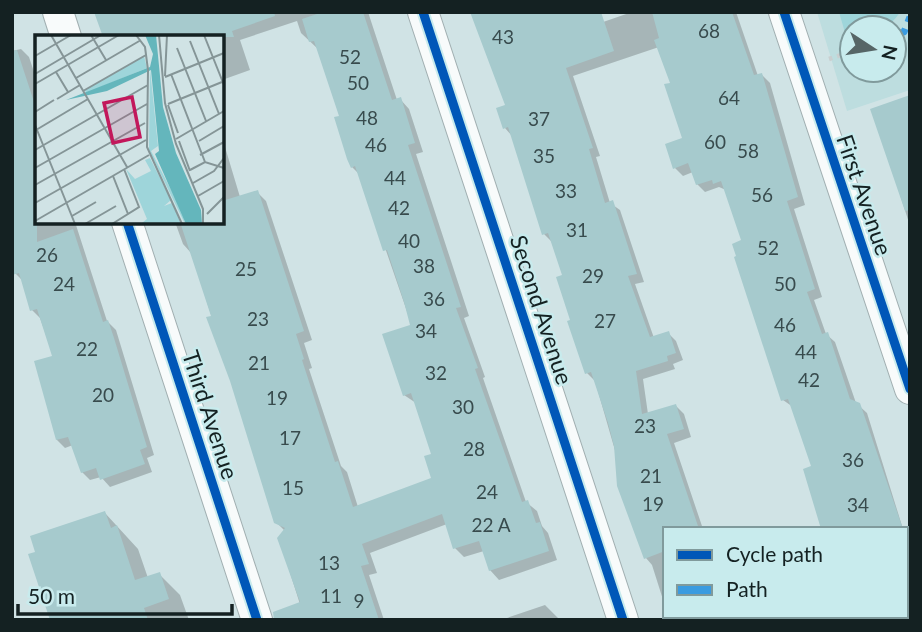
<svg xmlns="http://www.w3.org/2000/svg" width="922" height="632" font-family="Lato,sans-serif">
<rect width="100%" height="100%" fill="#d0e3e5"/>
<path fill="#bddddf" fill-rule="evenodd" d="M817,12H910V90L847,111ZM852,28H894V70H852Z"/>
<path fill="#9ed5da" d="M839,12H900C888,32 873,28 852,28V40L846,36Z"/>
<path fill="#0003" d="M109,12H368L397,100L400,99L409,109L423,152L416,154L469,316L464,318L485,377L483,378L526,502L537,511L542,526L548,533L557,560L499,580L490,570L484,551L464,557L455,548L447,524L370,553L377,573L369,575L384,620H305L279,538L285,531L276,522L192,254L183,244L175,222H222V137L240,197L257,192L266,201L312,340L304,343L312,368L309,369L341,466L347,472L358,507L433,479V455L416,403L404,395L412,326L360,175L352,167L341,117L318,49L301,33L297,21L240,40L250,70L222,80V37Z
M632,12H736L758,76L762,75L770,83L805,205L794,209L822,297L814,300L826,334L835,342L856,403L867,413L903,529H823L813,467L793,407L783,400L743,241L726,190L719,187L705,192L697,184L693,172L683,176L675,168L685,139L672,84L659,47L573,76L600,156L596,157L610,203L620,210L644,282L635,284L654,338L668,333L676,341L683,360L673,364L675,369L643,379L648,414L676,406L684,414L691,437L674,443L703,529H665V606L652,565L646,558L595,381L587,373L572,321L565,277L553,243L544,234L513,137L505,128L507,107L554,39Z
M21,49L29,57L37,81V222H75L107,321L116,330L154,455L147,458L152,472L110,487L101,477L90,480L82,472L73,445L65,448L57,440L54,357L40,318L32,310L23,281L16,274L12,51Z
M910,97V226L873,110Z
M105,513L138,549L148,578L159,574L180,595L189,620H52Z
M906,538L910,549V620H868L867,616H906Z
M545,605L560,620H501Z
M676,616H745L746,620H677Z"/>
<path fill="#a6cacd" d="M94,12H274L275,16L232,31L234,37H103Z
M323,12H363L392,100L401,97L415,143L408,145L461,307L456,308L478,368L475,369L522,502L528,500L536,523L540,522L549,551L489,571L479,541L453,549L442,514L362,544L369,564L361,566L379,620H274L273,612L300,602L277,538L285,528L274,523L230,381L206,317L211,316L180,222H222V201L258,190L304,331L296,334L304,359L302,360L335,462L338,461L353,507L431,478L424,456L431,454L411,393L403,396L382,334L410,325L404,302L387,250L383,251L355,166L351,168L347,159L334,117L339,116L314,41L309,42L302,19Z
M470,12H601L614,51L566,68L593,148L589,149L605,203L613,200L637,274L628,276L650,337L669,331L676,353L667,356L668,361L636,371L642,414L676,404L684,429L667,434L699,529H665V551L644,559L617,486L614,446L608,423L591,372L585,374L567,321L570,320L556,277L562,275L548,233L542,235L508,127L503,129L496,108L505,105Z
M652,12H732L754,75L762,73L798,197L787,201L815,289L807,292L822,334L828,332L850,399L860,403L903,529H821L803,469L811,466L788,399L781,401L734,257L736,256L732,244L741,240L721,181L713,184L712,180L696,185L688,163L673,169L665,144L682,138L664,84L670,83L654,40L659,38Z
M17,50L37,111V242L73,229L103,322L108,320L114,338L147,447L140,450L145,464L100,480L96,468L81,473L68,437L56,440L34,361L52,356L37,309L30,311L19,273L12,275V51Z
M910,95V210L905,211L870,109Z
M105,511L111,528L117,525L135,580L160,572L169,599L144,608L148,620H50L28,554L35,552L30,536Z"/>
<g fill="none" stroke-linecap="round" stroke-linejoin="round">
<defs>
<path id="minor" d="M58,12L66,37
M423,12L623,620
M784,12L910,389
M127,222L257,620"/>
</defs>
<use href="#minor" stroke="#a1afb1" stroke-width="32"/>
<path stroke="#c9cfd0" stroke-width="4.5" stroke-dasharray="3.5 5" stroke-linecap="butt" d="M829,59L850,52"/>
<use href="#minor" stroke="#f8fbfb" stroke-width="30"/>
<path stroke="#3b9be0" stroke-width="7" stroke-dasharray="14 7" stroke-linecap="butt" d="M894,35L904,32L910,17
M850,52L852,51"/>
<defs>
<path id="cycleway" d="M423,12L623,620
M784,12L910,389
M127,222L257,620"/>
</defs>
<use href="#cycleway" stroke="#c8ebed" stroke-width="13"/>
<use href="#cycleway" stroke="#0057b8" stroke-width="9"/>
</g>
<g text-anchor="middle" stroke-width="5" stroke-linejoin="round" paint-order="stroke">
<g font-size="19" fill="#384b4d">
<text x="709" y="38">68</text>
<text x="503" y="44">43</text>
<text x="350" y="64">52</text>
<text x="358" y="90">50</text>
<text x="729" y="105">64</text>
<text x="367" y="125">48</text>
<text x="539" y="126">37</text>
<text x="715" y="149">60</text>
<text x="376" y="152">46</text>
<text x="748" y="158">58</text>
<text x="544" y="163">35</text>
<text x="395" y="185">44</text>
<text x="566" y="198">33</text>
<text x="762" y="202">56</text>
<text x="399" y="215">42</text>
<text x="577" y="237">31</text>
<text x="409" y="248">40</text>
<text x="768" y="255">52</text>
<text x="47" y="262">26</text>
<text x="424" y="273">38</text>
<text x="246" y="276">25</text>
<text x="593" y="283">29</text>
<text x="64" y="291">24</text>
<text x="785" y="291">50</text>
<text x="434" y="306">36</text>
<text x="258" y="326">23</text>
<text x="605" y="328">27</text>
<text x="785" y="332">46</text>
<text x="426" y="338">34</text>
<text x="87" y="356">22</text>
<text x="806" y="359">44</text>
<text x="259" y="370">21</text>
<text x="436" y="380">32</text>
<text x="809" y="387">42</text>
<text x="103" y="402">20</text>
<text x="277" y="405">19</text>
<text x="463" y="414">30</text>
<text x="645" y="433">23</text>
<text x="290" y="445">17</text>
<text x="474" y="456">28</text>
<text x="853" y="467">36</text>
<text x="651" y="483">21</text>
<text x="293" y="495">15</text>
<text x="487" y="499">24</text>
<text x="653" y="511">19</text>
<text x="858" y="512">34</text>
<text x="491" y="532">22 A</text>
<text x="329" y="570">13</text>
<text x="331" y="603">11</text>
<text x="359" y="608">9</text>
</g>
<g font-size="23" fill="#142122" stroke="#c8ebed">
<text transform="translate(864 195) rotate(71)" y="8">First Avenue</text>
<text transform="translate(541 310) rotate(72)" y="8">Second Avenue</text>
<text transform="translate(210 415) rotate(72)" y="8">Third Avenue</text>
</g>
</g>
<g transform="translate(35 35)">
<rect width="189" height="189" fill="#d0e3e5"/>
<path d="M109,21L112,33L51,58L50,55ZM115,34L123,111L116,116L149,180L150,189L114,115ZM115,123L136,165L129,171L137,168L146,189L107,188L112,184L91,134L100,144L116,136L110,125Z" fill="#9ed5da"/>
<path d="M110,0H121L128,72L141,118L166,175L167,189H151L120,119L124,116L116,35L72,56L31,65L115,32L118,19Z" fill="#64b6bc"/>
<path fill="none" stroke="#859597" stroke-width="2" d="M16,0L92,132M56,0L71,25M101,0L110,12L113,35L112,112L147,189M124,0L130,68L141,109L168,174V189M169,0L189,50M155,6L184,79M142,13L171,86M0,21L36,0M21,37L33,57M0,39L66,0M136,39L170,127M130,41L132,0M130,42L189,18M41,43L106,5M0,49L84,0M48,56L111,20M22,64L45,50M133,69L187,47M133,70L143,98M0,77L19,65M0,90L40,189M1,95L53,64M141,104L189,76M144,106L155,136M164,106L189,91M0,115L113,50M165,120L189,107M0,133L112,69M155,135L170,127L189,133M78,141L93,179M158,148L179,136L189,123M0,150L110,88M163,161L189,146M0,168L111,105M172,179L189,162M37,181L61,167M0,186L114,120M50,189L81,171M77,189L104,172L89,134"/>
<path fill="#c2185b" fill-opacity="0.15" stroke="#c2185b" stroke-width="3.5" d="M97,62L105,102L78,108L69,68Z"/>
<rect width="189" height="189" fill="none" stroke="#142122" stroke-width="3.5"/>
</g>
<rect width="922" height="632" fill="none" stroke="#142122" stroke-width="28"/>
<rect x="663" y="527" width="245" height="91" fill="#c8ebed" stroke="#809a9c" stroke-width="2"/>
<rect x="677" y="550" width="35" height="10" fill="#0057b8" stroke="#809a9c" stroke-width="2"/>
<text x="726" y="562" font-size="21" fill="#142122">Cycle path</text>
<rect x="677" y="585" width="35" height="10" fill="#3b9be0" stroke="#809a9c" stroke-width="2"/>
<text x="726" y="597" font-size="21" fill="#142122">Path</text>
<g transform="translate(873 49) rotate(102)"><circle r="33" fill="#c8ebed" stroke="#809a9c" stroke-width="2"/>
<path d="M0-5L12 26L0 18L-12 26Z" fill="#566566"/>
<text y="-10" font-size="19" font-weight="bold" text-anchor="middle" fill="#142122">N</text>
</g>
<path d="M18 604v10h214v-10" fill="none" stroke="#142122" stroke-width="3.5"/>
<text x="28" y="604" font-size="21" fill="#142122" stroke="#c8ebed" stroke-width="5" paint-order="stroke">50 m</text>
</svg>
